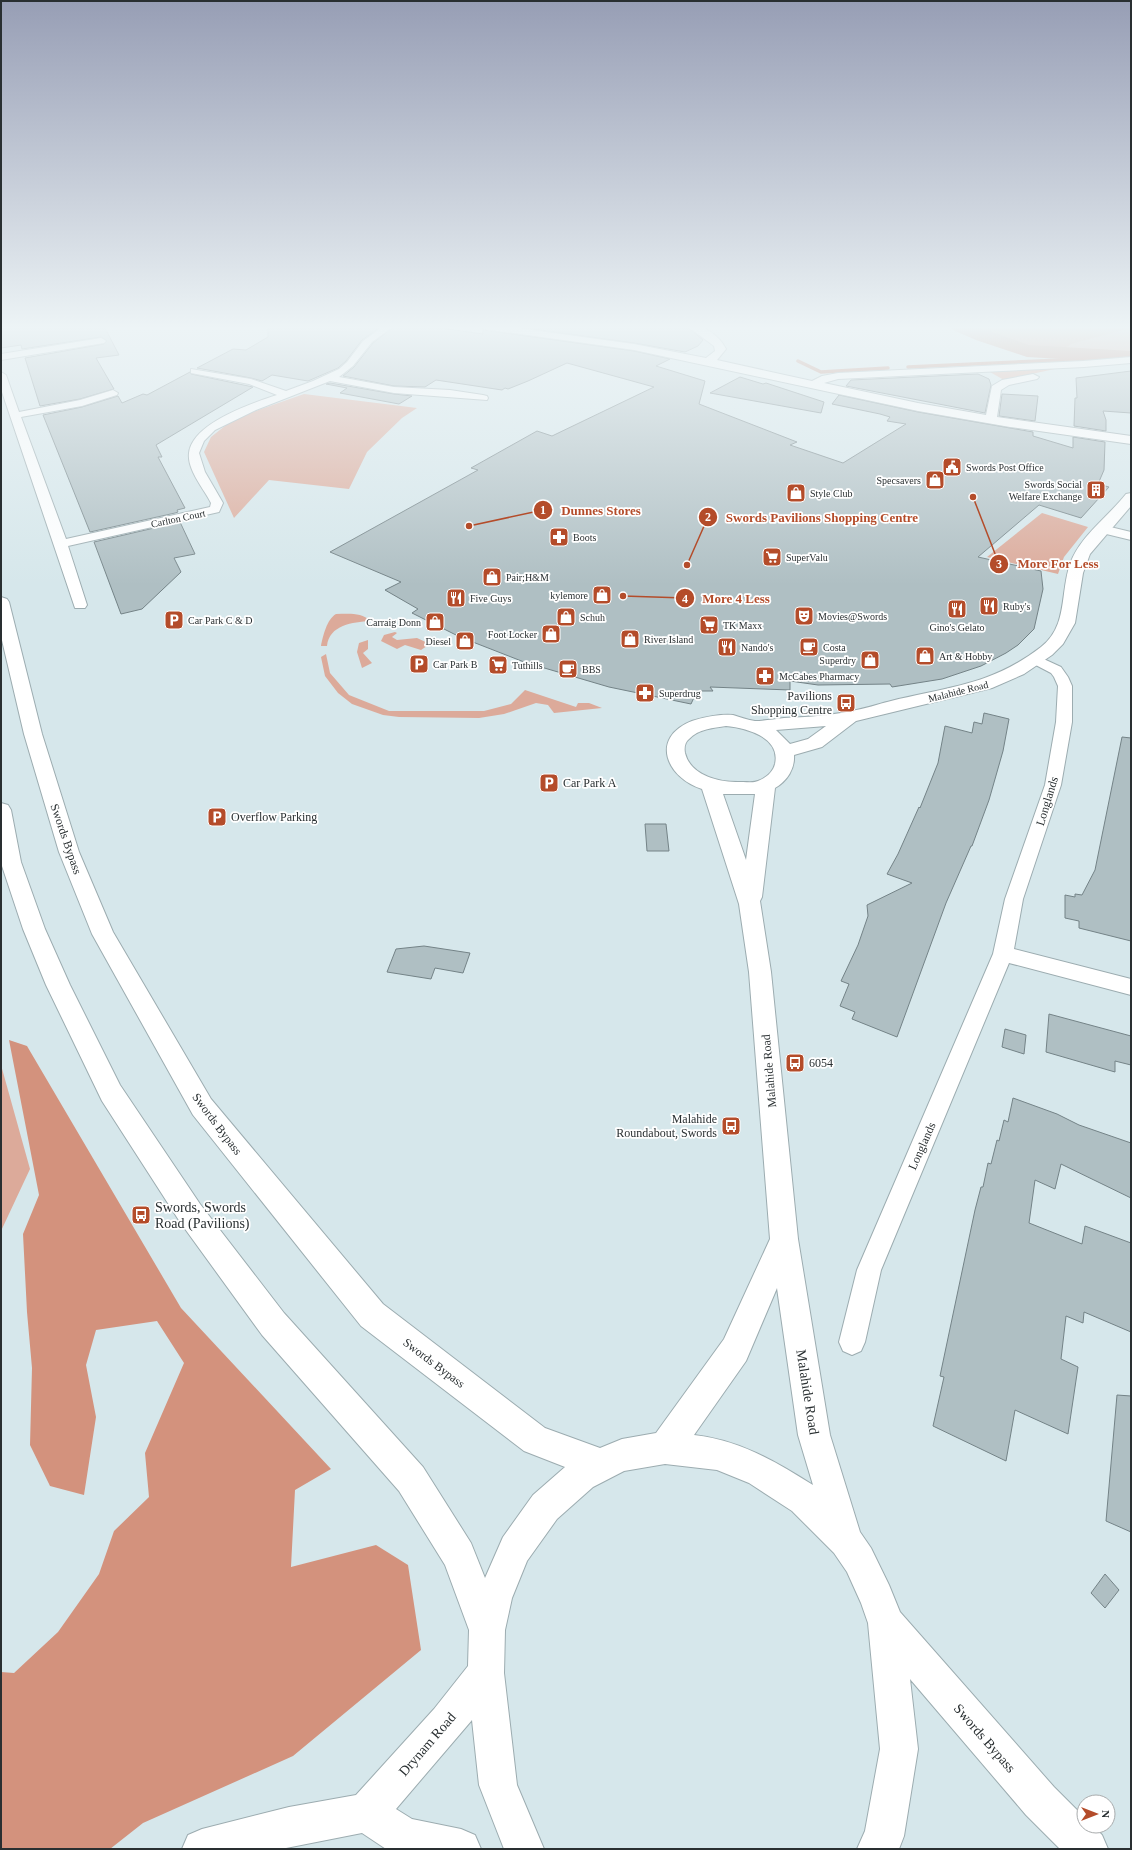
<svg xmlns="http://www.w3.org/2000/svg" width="1132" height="1850" font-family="Georgia,serif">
<rect width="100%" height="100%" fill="#d6e7eb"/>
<path fill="#dcaa9a" d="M969,326H1118L1131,327V358L1081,361L1065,349L1041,348L1016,344L997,338Z
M1059,368L1004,380L990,372Z
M304,394L417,408L402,418L367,452L349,489L269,480L234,518L204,452L211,437L235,418Z
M1042,513L1088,527L1064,557L1058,574L987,557Z
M336,614C348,614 362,612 370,621C353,622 329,625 327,646H321C323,636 327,619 336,614Z
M395,632L397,633L392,637L397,640L417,638L430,644L421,650L405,645L397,649L381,641L384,635Z
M368,640V649L363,653L372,663L362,668L357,652L359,643Z
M326,654L330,673L349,695L389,711H484L511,704L525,690L576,707L578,703H589L602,708L554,713L548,705L536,703L504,714L479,718L399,717L383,715L352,704L338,693L325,676L321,657Z
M1,1065L30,1169L1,1231Z"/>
<path fill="#d3927d" d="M975,326H1118L1131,328L1071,344L1065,349C1033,348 1004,340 975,326Z
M9,1040L27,1046L181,1308L331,1469L295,1490L291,1567L376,1545L408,1565L421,1650L293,1756L143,1823L110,1849H1V1672L14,1673L58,1632L99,1574L114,1531L149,1497L145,1453L184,1363L157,1321L96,1330L86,1365L96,1417L84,1495L50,1486L30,1445L32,1368L27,1312L23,1234L39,1195Z"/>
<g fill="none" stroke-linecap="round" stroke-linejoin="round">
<path stroke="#bd7d69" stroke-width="3.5" d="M798,361L821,372L888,368
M908,367L1084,359L1093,354"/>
<path fill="#bd7d69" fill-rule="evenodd" d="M950,326H976L1029,345L1131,351V363L1027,357L976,340L953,330Z"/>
</g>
<path fill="#afbfc3" stroke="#748387" d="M1,326H104L119,355L96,358L114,389L80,399L40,406L25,358L104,344L107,341L101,337L22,349L21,345L1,348Z
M268,326H382L362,340L346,361L338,368L308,381L272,375L262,381L251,378L197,368L233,349L246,350L268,337Z
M395,326H425L483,334V330L634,351L670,359L656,366L705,381L699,404L797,442L790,445L843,463L906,424L887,421L890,417L880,414L832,404L839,395L918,412L1033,432V436L1073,448V437L1105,442L1104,470L1098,484L1109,487L1081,518L1039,505L978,557L1041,571L1043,589L1034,629L1018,645L1006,653L981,666L942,679L892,687L890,684L818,685L790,681V690L710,687L713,691H697L691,704L609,687L524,662L460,637L412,613L418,609L385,590L401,582L330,552L478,470L471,468L537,431L552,436L654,387L567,363L528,381L508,389L505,388L502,390L436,380L425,387L394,386L343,376L354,367L373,343Z
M511,326H588L603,328L607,326H686L703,340L698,346L685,352L634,343Z
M1131,371V413L1103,411L1106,420V431L1074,426L1075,398H1077L1076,378Z
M190,372L191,374L253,387L156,445L162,457H158L185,508L177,510L178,512L175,513L90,532L43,415L82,407L118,396L122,403L143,394L147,395Z
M978,374L989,379L991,385L985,413L846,386L851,380Z
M740,377L763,384L766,383L824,402L821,413L710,393Z
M330,383L394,394L412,396L399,404L340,393L347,388L326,384Z
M1002,394L1038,396L1035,421L999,416Z
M180,522L195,554L174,558L181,572L142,609L121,614L94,542Z
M984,713L1009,719L1003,751L989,800L972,846H971L946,903L897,1037L852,1019L855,1012L840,1006L849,984L841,981L858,945L868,916L867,905L912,883L887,874L898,854L919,807L920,808L938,763L945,726L972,733L974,722L982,724Z
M1122,737L1131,738V941L1079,928V921L1065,918V895L1075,897V894L1082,895L1095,870Z
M645,824H666L669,851H647Z
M424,946L470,953L463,973L435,968L431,979L387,972L396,949Z
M1049,1014L1131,1036V1065L1115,1061V1072L1046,1052Z
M1005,1029L1026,1035L1024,1054L1002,1047Z
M1013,1098L1057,1114L1079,1125L1131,1143V1198L1061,1164L1055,1189L1035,1180L1029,1223L1082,1244L1085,1226L1131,1243V1332L1084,1312L1083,1323L1066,1316L1061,1359L1078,1367L1068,1434L1015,1410L1006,1461L933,1426L944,1377L940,1376L975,1210L981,1187H983L988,1163L991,1164L997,1140L999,1141L1004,1120L1008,1122Z
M1117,1395L1131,1396V1532L1106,1521Z
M1105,1574L1119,1590L1105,1608L1091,1593Z"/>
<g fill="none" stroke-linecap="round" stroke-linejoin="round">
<defs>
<path id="street" d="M384,326H394L372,342L353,366L339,377L394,387L450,390L483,395L487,396L488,398L487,400L394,393L330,381L256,410L215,430L204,441L199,453L205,472L223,503L219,512L68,546L87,605L85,608H75L1,389V372L6,375L19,412L80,400L113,390L118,393L117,395L82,406L21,417L66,539L210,507L211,503C204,489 187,470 189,453C192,423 252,403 277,395L249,384L191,373V369L251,379L286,391L313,381L339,369L347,362L363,341Z
M101,338L106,341L104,343L1,360V354Z
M1102,525L1131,532V540L1098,532L1096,529L1098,526Z
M1035,655L1061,667L1068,677L1072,686V722L1061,785L1023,899L1014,949L1131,979V995L1009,963L881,1270L865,1342L861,1351L852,1355L843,1351L839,1342L857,1270L993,954L1005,899L1045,785L1056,722L1058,686L1054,677L1051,673L1030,662L1028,659L1030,656Z"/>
<path id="secondary" d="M479,326H503L634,344L706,358L715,351L714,346L687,326C703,324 719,335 726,349L717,360L812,381L822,376L838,373L1084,361L1131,357V363L1084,367L838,379L824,383L918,403L986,415L992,386L1002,380L1033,374L1039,377L1037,379L1009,385L1001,390L997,417L1131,436V444L1010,427L918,411L634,350L484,329Z
M1131,493V506L1090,554L1083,573L1075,623L1063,644L1052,655L1024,674L992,688L856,721L822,747L794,755C795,769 787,781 775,788L762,897L760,901L771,972L798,1239L830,1435L860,1532L871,1548L889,1585L900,1612L1054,1787L1084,1817V1826H1093L1102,1835L1108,1849H1060L1026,1815L910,1679L918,1749L904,1836L899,1849H857L865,1831L880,1749L868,1623L861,1603L847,1572L834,1553L792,1511L749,1483L717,1470L665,1464L624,1471L593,1487L557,1519L527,1561L512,1598L505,1630L504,1673L517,1785L544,1849H504L479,1785L472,1720L396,1809L412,1819L461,1829L475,1835L481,1849H386L362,1833L281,1849H182L188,1835L202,1829L289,1807L356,1795L434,1709L468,1666L469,1630L445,1565L399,1491L262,1335L180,1222L102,1101L46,985L23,929L1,863V803L8,805L11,810L21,862L45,929L70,985L120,1085L200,1204L284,1313L423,1467L471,1543L485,1578L503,1537L533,1495L565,1467L524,1451L361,1326L193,1115L92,934L59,852L24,734L1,636V597L7,599L9,602L42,734L79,852L113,932L211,1099L383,1304L545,1428L600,1448L622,1439L656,1433L724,1339L770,1239L749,972L739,904L702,789C667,778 649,738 692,721C703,717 721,714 733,715C740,717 748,720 755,721C764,721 774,719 784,718C806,717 829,716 851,711C865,709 878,704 891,701C948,687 992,685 1041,647C1068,626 1060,593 1070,564C1080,536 1108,517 1126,494ZM726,726C746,728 781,737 775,764C773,772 766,778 758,781C754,783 748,782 743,782C722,783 691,777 685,753C684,748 685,742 689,739C698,729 714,728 726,726ZM826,726L808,739L790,744L776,730ZM723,794H755L746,860ZM777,1288L798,1435L813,1485C775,1461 739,1440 694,1435L746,1361Z"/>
</defs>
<use href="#street" stroke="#9cacb0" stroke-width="2"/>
<use href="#secondary" stroke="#9cacb0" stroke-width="2"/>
<use href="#street" fill="#fff" fill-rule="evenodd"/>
<use href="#secondary" fill="#fff" fill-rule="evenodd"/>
</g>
<linearGradient id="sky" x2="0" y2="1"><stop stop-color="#979eb5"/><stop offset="0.56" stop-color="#edf4f6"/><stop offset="1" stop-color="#edf4f6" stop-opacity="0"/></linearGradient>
<rect width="1132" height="585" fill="url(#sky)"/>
<defs>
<symbol id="civic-square" viewBox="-11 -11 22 22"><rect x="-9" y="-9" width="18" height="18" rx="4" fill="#b44c2a" stroke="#fff"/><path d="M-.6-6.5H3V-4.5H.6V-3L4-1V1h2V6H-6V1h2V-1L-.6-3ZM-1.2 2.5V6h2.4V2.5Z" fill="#fff"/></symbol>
<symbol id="shop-square" viewBox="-11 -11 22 22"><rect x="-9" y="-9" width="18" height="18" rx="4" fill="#b44c2a" stroke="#fff"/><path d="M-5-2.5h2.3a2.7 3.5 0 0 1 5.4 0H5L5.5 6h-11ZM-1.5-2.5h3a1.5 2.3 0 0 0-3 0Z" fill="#fff"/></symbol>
<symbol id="building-square" viewBox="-11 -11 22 22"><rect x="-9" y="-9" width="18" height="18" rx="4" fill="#b44c2a" stroke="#fff"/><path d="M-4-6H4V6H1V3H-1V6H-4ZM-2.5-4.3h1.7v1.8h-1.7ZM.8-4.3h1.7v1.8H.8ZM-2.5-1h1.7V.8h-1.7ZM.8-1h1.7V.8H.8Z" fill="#fff"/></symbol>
<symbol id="pharmacy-square" viewBox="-11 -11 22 22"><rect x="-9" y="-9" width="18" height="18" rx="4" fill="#b44c2a" stroke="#fff"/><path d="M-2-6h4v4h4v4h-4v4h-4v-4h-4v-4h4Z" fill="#fff"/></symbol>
<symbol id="supermarket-square" viewBox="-11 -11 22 22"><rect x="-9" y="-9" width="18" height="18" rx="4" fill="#b44c2a" stroke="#fff"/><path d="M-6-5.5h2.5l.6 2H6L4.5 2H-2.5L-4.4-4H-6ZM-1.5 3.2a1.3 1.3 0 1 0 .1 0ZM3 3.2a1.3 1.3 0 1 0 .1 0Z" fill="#fff"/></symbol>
<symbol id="restaurant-square" viewBox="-11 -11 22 22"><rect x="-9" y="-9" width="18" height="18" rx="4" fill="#b44c2a" stroke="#fff"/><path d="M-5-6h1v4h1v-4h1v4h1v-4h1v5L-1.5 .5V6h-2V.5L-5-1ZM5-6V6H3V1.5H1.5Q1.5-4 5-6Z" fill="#fff"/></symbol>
<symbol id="theatre-square" viewBox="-11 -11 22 22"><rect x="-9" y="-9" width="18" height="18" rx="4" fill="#b44c2a" stroke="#fff"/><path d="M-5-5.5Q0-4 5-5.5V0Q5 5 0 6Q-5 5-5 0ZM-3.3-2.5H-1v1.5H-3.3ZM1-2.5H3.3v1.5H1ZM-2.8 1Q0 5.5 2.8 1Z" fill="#fff"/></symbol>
<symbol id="parking-square" viewBox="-11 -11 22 22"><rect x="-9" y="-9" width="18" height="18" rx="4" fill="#b44c2a" stroke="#fff"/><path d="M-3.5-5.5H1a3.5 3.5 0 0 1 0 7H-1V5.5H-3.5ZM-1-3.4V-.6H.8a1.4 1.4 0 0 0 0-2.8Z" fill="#fff"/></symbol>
<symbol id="cafe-square" viewBox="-11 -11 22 22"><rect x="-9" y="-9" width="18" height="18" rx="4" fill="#b44c2a" stroke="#fff"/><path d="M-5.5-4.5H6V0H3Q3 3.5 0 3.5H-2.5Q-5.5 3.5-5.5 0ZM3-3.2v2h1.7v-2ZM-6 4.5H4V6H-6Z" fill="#fff"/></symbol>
<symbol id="bus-square" viewBox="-11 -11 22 22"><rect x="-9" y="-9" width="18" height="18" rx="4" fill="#b44c2a" stroke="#fff"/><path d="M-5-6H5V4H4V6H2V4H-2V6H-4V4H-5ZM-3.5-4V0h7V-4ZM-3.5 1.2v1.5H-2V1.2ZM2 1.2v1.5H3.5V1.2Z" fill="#fff"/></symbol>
</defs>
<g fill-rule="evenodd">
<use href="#civic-square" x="941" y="456" width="22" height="22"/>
<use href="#shop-square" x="924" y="469" width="22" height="22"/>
<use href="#building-square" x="1085" y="479" width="22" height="22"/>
<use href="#shop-square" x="785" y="482" width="22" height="22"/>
<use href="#pharmacy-square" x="548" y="526" width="22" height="22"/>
<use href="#supermarket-square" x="761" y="546" width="22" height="22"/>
<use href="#shop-square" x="481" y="566" width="22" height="22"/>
<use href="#shop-square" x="591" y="584" width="22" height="22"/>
<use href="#restaurant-square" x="445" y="587" width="22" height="22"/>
<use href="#restaurant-square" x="978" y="595" width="22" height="22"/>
<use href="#restaurant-square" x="946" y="598" width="22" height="22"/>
<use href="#theatre-square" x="793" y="605" width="22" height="22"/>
<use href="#shop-square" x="555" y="606" width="22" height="22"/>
<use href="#parking-square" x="163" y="609" width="22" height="22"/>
<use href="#shop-square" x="424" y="611" width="22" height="22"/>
<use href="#supermarket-square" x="698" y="614" width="22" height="22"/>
<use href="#shop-square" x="540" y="623" width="22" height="22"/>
<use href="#shop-square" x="619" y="628" width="22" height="22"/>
<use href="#shop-square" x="454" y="630" width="22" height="22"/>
<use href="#restaurant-square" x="716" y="636" width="22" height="22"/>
<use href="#cafe-square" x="798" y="636" width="22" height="22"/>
<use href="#shop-square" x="914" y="645" width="22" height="22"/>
<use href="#shop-square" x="859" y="649" width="22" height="22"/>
<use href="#parking-square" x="408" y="653" width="22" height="22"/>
<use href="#supermarket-square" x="487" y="654" width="22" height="22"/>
<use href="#cafe-square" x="557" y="658" width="22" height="22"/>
<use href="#pharmacy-square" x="754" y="665" width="22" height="22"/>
<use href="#pharmacy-square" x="634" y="682" width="22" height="22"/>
<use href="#bus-square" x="835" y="692" width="22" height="22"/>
<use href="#parking-square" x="538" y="772" width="22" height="22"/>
<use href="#parking-square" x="206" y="806" width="22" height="22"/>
<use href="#bus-square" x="784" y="1052" width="22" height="22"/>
<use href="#bus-square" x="720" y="1115" width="22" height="22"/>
<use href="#bus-square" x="130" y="1204" width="22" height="22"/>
</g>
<g text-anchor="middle" stroke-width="3.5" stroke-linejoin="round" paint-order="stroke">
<g font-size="10" fill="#292f31" stroke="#fff" text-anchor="start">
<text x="966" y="471">Swords Post Office</text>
<text x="921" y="484" text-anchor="end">Specsavers</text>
<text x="1082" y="488" text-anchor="end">Swords Social<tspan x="1082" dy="12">Welfare Exchange</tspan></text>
<text x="810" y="497">Style Club</text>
<text x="573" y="541">Boots</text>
<text x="786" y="561">SuperValu</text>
<text x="506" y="581">Pair;H&amp;M</text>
<text x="588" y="599" text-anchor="end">kylemore</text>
<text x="470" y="602">Five Guys</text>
<text x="1003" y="610">Ruby's</text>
<text x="818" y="620">Movies@Swords</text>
<text x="580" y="621">Schuh</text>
<text x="188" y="624">Car Park C &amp; D</text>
<text x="421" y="626" text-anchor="end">Carraig Donn</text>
<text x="723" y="629">TK Maxx</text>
<text x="957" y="631" text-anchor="middle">Gino's Gelato</text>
<text x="537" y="638" text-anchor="end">Foot Locker</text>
<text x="644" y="643">River Island</text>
<text x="451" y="645" text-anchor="end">Diesel</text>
<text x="741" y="651">Nando's</text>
<text x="823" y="651">Costa</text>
<text x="939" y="660">Art &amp; Hobby</text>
<text x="856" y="664" text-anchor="end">Superdry</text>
<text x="433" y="668">Car Park B</text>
<text x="512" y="669">Tuthills</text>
<text x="582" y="673">BBS</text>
<text x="779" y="680">McCabes Pharmacy</text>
<text x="659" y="697">Superdrug</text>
</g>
<g font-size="10" fill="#292f31" stroke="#fff">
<text transform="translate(178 518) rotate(-12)" y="4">Carlton Court</text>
<text transform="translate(958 691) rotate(-14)" y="4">Malahide Road</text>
</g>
<g font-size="12" fill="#292f31" stroke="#fff" text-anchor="start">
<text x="832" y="700" text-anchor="end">Pavilions<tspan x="832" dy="14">Shopping Centre</tspan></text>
<text x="563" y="787">Car Park A</text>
<text x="231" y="821">Overflow Parking</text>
<text x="809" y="1067">6054</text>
<text x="717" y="1123" text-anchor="end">Malahide<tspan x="717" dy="14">Roundabout, Swords</tspan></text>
</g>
<g font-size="12" fill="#292f31" stroke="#fff">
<text transform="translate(1047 801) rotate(-73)" y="4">Longlands</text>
<text transform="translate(66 839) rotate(71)" y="4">Swords Bypass</text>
<text transform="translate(769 1071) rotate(-95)" y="4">Malahide Road</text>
<text transform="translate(217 1124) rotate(53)" y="4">Swords Bypass</text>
<text transform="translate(922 1146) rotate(-66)" y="4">Longlands</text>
<text transform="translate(434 1363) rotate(37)" y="4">Swords Bypass</text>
</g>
<g font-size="14" fill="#292f31" stroke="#fff" text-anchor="start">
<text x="155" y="1212">Swords, Swords<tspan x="155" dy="16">Road (Pavilions)</tspan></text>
</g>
<g font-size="14" fill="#292f31" stroke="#fff">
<text transform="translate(808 1392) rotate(81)" y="5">Malahide Road</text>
<text transform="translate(985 1738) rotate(49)" y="5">Swords Bypass</text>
<text transform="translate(427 1744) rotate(-49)" y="5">Drynam Road</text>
</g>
</g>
<path fill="none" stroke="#b44c2a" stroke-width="1.5" d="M469 526L543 510M687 565L708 517M973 497L999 564M623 596L685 598"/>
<g fill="#b44c2a" stroke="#fff" stroke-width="1.5">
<circle cx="469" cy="526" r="4"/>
<circle cx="687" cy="565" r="4"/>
<circle cx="973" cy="497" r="4"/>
<circle cx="623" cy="596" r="4"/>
<circle cx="543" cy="510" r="10"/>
<circle cx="708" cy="517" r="10"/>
<circle cx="999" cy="564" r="10"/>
<circle cx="685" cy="598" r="10"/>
</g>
<g font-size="12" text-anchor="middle" font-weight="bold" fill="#fff">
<text x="543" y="514">1</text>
<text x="708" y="521">2</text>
<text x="999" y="568">3</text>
<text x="685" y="603">4</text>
</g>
<g font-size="13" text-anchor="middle" font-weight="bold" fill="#b44c2a" stroke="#fff" stroke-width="3.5" stroke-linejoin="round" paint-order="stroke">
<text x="601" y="515">Dunnes Stores</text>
<text x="822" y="522">Swords Pavilions Shopping Centre</text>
<text x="1058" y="568">More For Less</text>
<text x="736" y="603">More 4 Less</text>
</g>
<rect width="1132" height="1850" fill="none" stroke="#292f31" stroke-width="4"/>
<g transform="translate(1096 1814) rotate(90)"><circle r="19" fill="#ffffff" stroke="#a9acad"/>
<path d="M0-3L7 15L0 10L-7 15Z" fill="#b44c2a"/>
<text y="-6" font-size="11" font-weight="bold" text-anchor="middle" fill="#292f31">N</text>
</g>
</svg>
